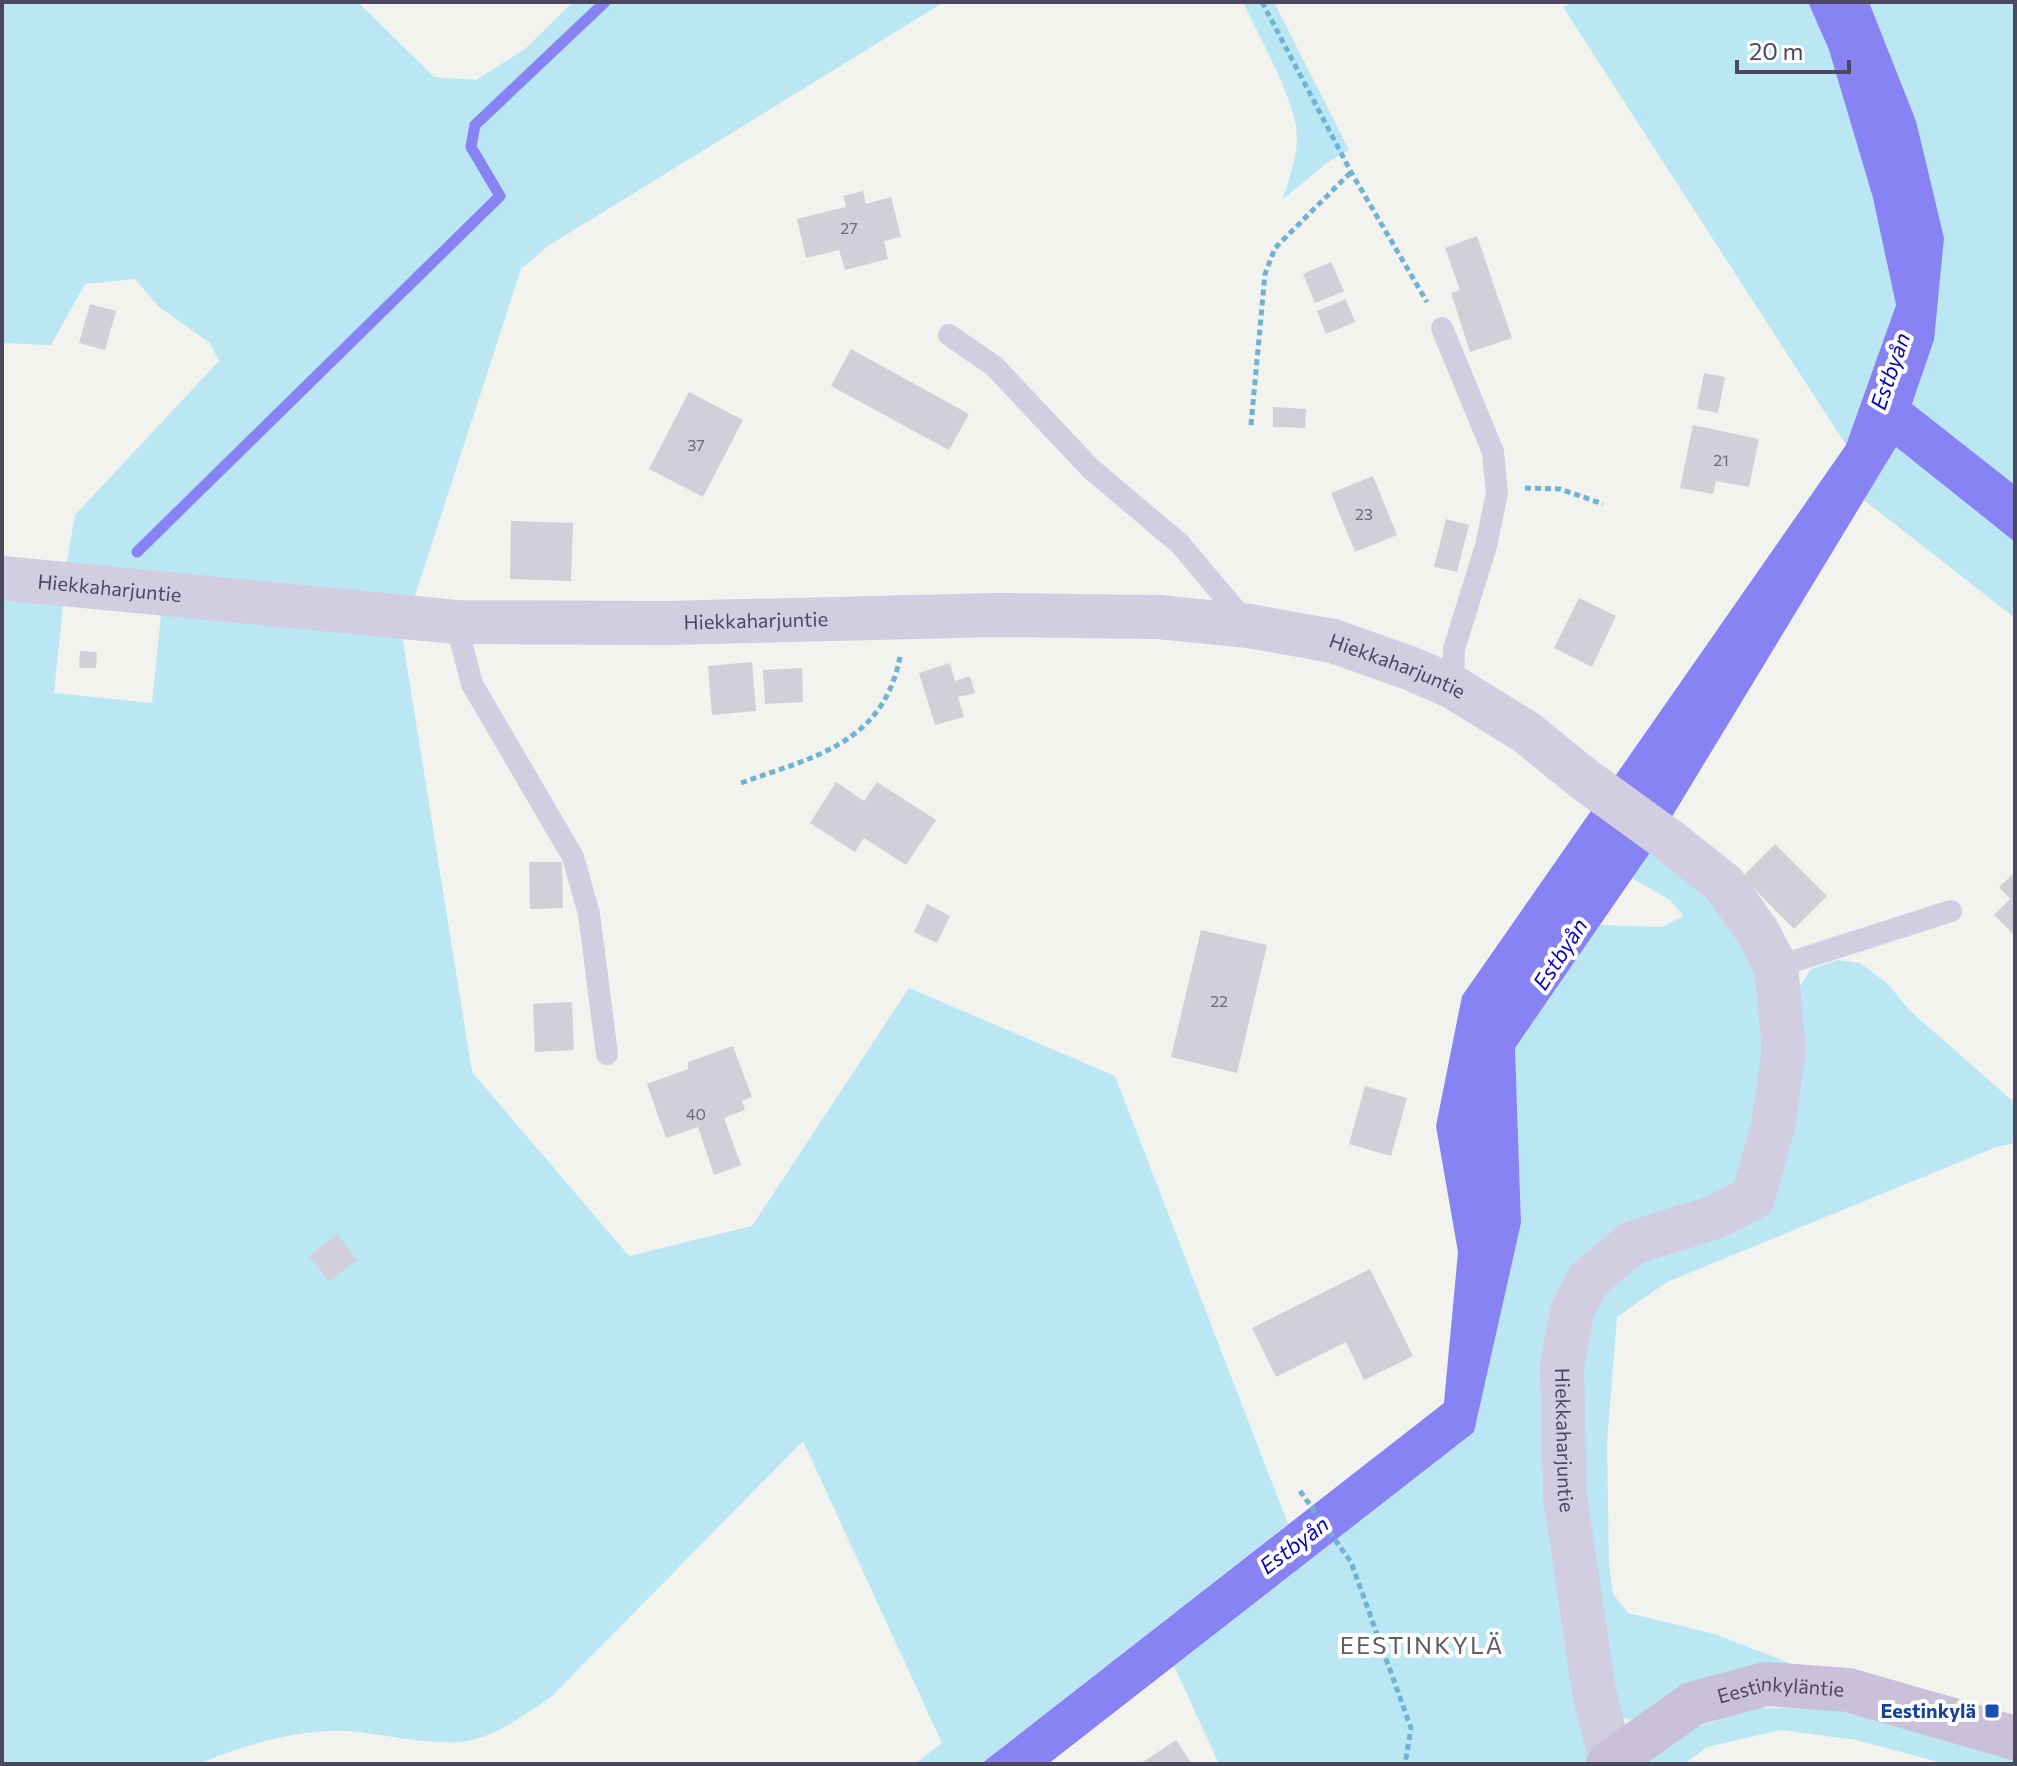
<svg xmlns="http://www.w3.org/2000/svg" width="2017" height="1766" font-family="Commissioner,sans-serif">
<rect width="100%" height="100%" fill="#f2f2ef"/>
<path fill="#bae7f3" d="M2,2H358L434,77L476,80L525,49L573,2H944L548,246L521,269L411,608L65,572L75,515L219,361L210,343L159,307L135,279L85,284L51,345L2,343Z
M1243,2H1274L1349,150L1328,162L1282,200C1289,182 1296,159 1297,140C1299,105 1258,36 1243,2Z
M1575,2H1808L1829,50L1873,198L1896,305L1846,445L1563,7Z
M1869,2H2015V485L1912,404L1934,340L1916,121Z
M1896,447L2015,542V618L1864,500Z
M2,589L64,595L54,693L152,703L162,605L402,635L472,1072L629,1256L752,1226L909,988L1115,1076L1288,1524L981,1764H915L942,1743L803,1441L551,1697C523,1715 493,1740 458,1742C426,1744 381,1734 348,1731C301,1728 242,1745 199,1764H2Z
M1653,848L1710,886L1760,949L1769,1078L1735,1199L1565,1286L1597,1764H1219L1174,1666L1474,1432L1521,1223L1515,1048L1600,925L1661,927L1684,916L1670,900L1632,878Z
M1838,960L1860,963L1888,984L1909,1010L2015,1103V1143L1996,1147L1667,1282L1617,1317L1607,1443L1609,1563L1613,1594L1628,1613L1715,1634L1795,1665L1634,1721L1615,1715L1576,1498L1585,1308L1612,1277L1672,1243L1725,1228L1796,992L1811,969Z
M1756,1708L1829,1709L1872,1717L2015,1755V1764H1946L1856,1740L1781,1730L1707,1747L1684,1764H1642L1687,1730Z"/>
<path fill="#8883f4" d="M1808,2H1869L1916,121L1944,238L1934,340L1912,404L2015,485V542L1896,447L1653,848L1515,1048L1521,1223L1474,1432L1048,1764H981L1444,1403L1458,1252L1436,1126L1462,996L1846,445L1896,305L1873,198L1829,50Z"/>
<g fill="none" stroke-linecap="round" stroke-linejoin="round">
<path stroke="#8883f4" stroke-width="11" d="M137,552L500,196L471,147L475,125L605,2"/>
</g>
<path fill="#d3cfd8" d="M863,191L866,204L891,197L901,237L884,241L888,259L845,270L839,250L806,258L797,219L846,207L843,196Z
M1477,236L1512,338L1470,352L1451,293L1460,290L1445,248Z
M1331,262L1344,291L1315,303L1303,274Z
M1346,299L1355,322L1326,334L1317,311Z
M90,304L116,311L105,350L79,343Z
M851,349L969,414L949,450L831,386Z
M1704,373L1725,377L1718,413L1697,409Z
M689,392L743,420L703,497L649,469Z
M1273,407L1306,409L1305,428L1273,427Z
M1693,425L1759,439L1749,487L1716,481L1713,494L1680,488Z
M1373,476L1397,535L1355,552L1331,493Z
M1446,519L1469,525L1457,572L1434,567Z
M511,521L573,523L571,581L510,579Z
M1579,598L1616,616L1592,667L1554,648Z
M80,651L97,652L96,668H79Z
M752,662L756,711L712,715L708,666Z
M950,663L955,681L970,676L975,693L958,697L964,717L935,725L919,673Z
M802,668L803,702L765,704L763,670Z
M836,782L864,801L877,782L936,820L906,865L864,838L855,852L810,823Z
M1775,844L1827,896L1794,929L1742,877Z
M529,862H562L563,908L530,909Z
M2015,872V936L1994,915L2010,899L1999,887Z
M927,904L950,916L937,943L914,932Z
M1201,930L1267,945L1237,1073L1171,1057Z
M572,1002L574,1050L535,1052L533,1004Z
M733,1046L752,1097L742,1101L745,1110L724,1118L741,1165L714,1175L698,1127L666,1138L647,1084L688,1069V1062Z
M1365,1086L1407,1098L1391,1156L1349,1144Z
M337,1234L357,1260L329,1281L309,1256Z
M1370,1269L1413,1356L1364,1380L1346,1342L1276,1377L1252,1328Z
M1176,1740L1192,1764H1140Z"/>
<g fill="none" stroke-linecap="round" stroke-linejoin="round">
<path stroke="#6fb2d4" stroke-width="5" stroke-dasharray="6 4" stroke-linecap="butt" d="M1262,2L1351,172L1427,302
M1251,425L1265,274L1275,248L1351,172
M1525,488L1560,489L1603,504
M741,783C813,757 883,744 900,657
M1300,1491L1351,1562L1411,1728L1405,1764"/>
<path stroke="#d2cde1" stroke-width="22" d="M1442,328L1493,452L1497,493L1486,546L1454,649L1453,687
M949,335L994,366L1091,469L1180,544L1248,625
M456,622L472,684L573,857L589,914L607,1054
M1776,967L1951,911"/>
<path stroke="#d2cde1" stroke-width="44" id="s1" d="M2,578L456,622L666,623L997,615L1158,617L1249,626L1333,641L1412,669L1453,687L1526,732L1584,779L1671,842L1724,884L1759,934L1776,967L1784,1050L1773,1126L1753,1198L1715,1217L1632,1243L1588,1280L1572,1311L1562,1366L1565,1496L1594,1691L1611,1760"/>
<path stroke="#c9c0da" stroke-width="44" id="s2" d="M1608,1764L1692,1704L1766,1684L1848,1690L2015,1738"/>
</g>
<rect fill="#1a4fb4" stroke="#fff" stroke-width="3" x="1984" y="1703" width="16" height="16" rx="4"/>
<g text-anchor="middle" stroke-width="8" stroke-linejoin="round" paint-order="stroke">
<g font-size="16" fill="#6e687d">
<text x="849" y="234">27</text>
<text x="696" y="451">37</text>
<text x="1721" y="466">21</text>
<text x="1364" y="520">23</text>
<text x="1219" y="1007">22</text>
<text x="696" y="1120">40</text>
</g>
<g font-size="20" fill="#4d465f" stroke="#fff">
<text dy="7" stroke="none"><textPath href="#s1" startOffset="108">Hiekkaharjuntie</textPath></text>
<text dy="7" stroke="none"><textPath href="#s1" startOffset="756">Hiekkaharjuntie</textPath></text>
<text dy="7" stroke="none"><textPath href="#s1" startOffset="1404">Hiekkaharjuntie</textPath></text>
<text dy="7" stroke="none"><textPath href="#s1" startOffset="2484">Hiekkaharjuntie</textPath></text>
<text dy="7" stroke="none"><textPath href="#s2" startOffset="194">Eestinkyläntie</textPath></text>
</g>
<g font-size="20" font-weight="bold" fill="#164399" stroke="#fff" text-anchor="end">
<text x="1976" y="1718">Eestinkylä</text>
</g>
<g font-size="22" font-style="italic" fill="#0800b7" stroke="#fff">
<text transform="translate(1890 371) rotate(-71)" y="8">Estbyån</text>
<text transform="translate(1560 954) rotate(-57)" y="8">Estbyån</text>
<text transform="translate(1294 1545) rotate(-37)" y="8">Estbyån</text>
</g>
<g font-size="24" letter-spacing="2" fill="#5f5b65" stroke="#fff">
<text x="1422" y="1654">EESTINKYLÄ</text>
</g>
</g>
<rect width="2017" height="1766" fill="none" stroke="#4d465f" stroke-width="8"/>
<path d="M1737 60v12h112v-12" fill="none" stroke="#4d465f" stroke-width="4"/>
<text x="1749" y="60" font-size="24" fill="#4d465f" stroke="#ffffff" stroke-width="6" paint-order="stroke">20 m</text>
</svg>
